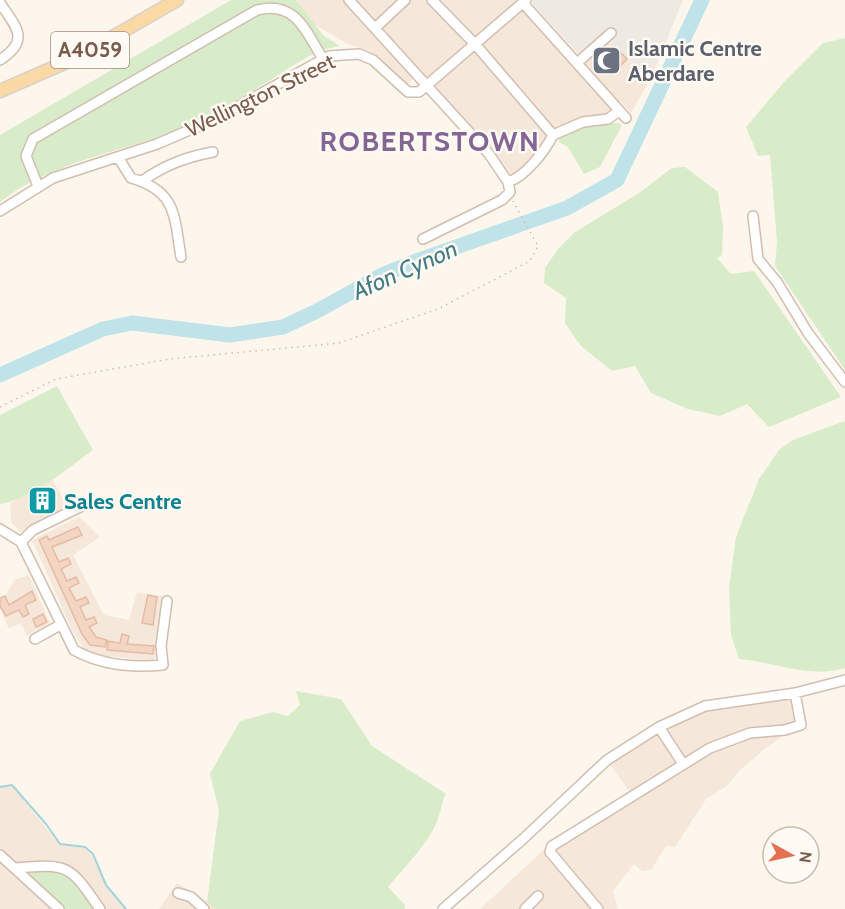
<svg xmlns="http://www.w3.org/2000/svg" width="845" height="909" font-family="Cabin,sans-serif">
<rect width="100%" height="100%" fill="#fdf6ec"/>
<path fill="#f5e8da" d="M296,0H515L579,70L610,41L648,83L631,113L621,102L607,115H590L558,127L548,138V143L514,178L501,160L421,72L407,84L370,51L348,44L314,24Z
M52,479L68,507L21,532L11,522L10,503Z
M79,517L100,537L73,555L104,615L129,620L137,592L162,596L155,658L152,661L99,655L83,648L72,630L32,540Z
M29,575L50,623L27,636L21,623L9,629L0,608V598L6,595L14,580Z
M799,696L806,728L786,734L766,748L739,771L728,785L706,799L675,847L666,846L651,870L642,871L634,864L613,891L618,909H480L549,845L632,795L609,763L649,736L707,708Z
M12,786L60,845L84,848L92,855L106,886L125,909H96L26,871L64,909H0V788Z
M177,883L215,906L216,909H159Z"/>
<path fill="#efe9e4" d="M533,0H683L649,83L610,41L611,33L608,30L578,54L531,2Z"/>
<path fill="#d8ecc9" d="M231,0H296L324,36L340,46C311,50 287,71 262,85C231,104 199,122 164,135C107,155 49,164 0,202V135Z
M845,38V370L775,266L777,241L770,155L758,156L746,127L784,82L823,43Z
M619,123L622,125L600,167L584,174L568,147L559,142V139L588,125Z
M685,167L718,192L723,227L722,255L717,258L731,274L754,271L841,397L769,427L747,404L720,416L688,409L651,393L635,366L612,371L581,346L565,323L566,298L544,283L545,268L558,249L575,232L639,193L672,168Z
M57,386L93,450C68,468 30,500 0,504V415Z
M845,421V668C811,679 773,662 739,659L731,635L729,588L736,537L759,479L779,450L793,440Z
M296,691L341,699L372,746L446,794C441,803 441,812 437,821C427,846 405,866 388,887L405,905V909H216L207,902L219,810L210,774L240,721L273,712L288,716L300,705Z
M33,869L70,873L96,909H64L26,871Z"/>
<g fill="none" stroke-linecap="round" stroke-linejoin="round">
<path stroke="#a5d3da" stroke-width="2" d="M0,787L12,785L46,824L60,844L85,847L93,854L106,885L126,909"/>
<path stroke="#bfe3e8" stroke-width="15" d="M0,375L103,329L132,323L230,335L283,327L319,310L382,275L419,260L567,208L617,180L702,0"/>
</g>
<path fill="#f3d5c3" stroke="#e6bba3" stroke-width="1.5" d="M615,47L627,59L621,65L616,59L602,72L597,67L601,64L598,62Z
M78,527L82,535L52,547L59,562L68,558L71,564L61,569L67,581L76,577L79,583L69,588L76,601L86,597L89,603L80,607L86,620L94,617L97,623L89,627L96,637L107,640L105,647L90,645L82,634L39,540L47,536L49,540Z
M32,591L36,600L25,605L29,614L23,617L19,610L6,616L0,606V598L5,596L9,605Z
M148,595L157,597L153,625L142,623Z
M43,614L47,622L36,627L33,619Z
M122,634L129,636L127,644L154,646L153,654L107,650L108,641L120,643Z"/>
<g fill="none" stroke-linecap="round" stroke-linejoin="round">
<defs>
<path id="minor" d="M349,0L489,154L508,182L510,192L502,200L423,239
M432,0L475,44L553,135
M0,3C16,27 31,40 0,60
M523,3L626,118
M375,28L405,0
M577,63L611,33
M118,157L131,178C177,191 174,216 181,257
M142,181C165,165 186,157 213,152
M508,182C525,177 545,151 553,135L583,122L608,119L619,111
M38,186L26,156L33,139L257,10C296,0 306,32 323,59
M0,211L53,178L157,144L215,119L329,56L359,54L373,60L408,92H419L526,0
M753,216L758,259L777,282L808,333L845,382
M0,529L21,542L74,650C101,665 132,668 163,665L161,646L167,601
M21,542L33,530L88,503
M35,639L60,625
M659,727L683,764
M0,855L59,909
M16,868C70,863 70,866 100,909
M178,893L191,897L204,909
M443,909L523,839L607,760L659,727L705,706L795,693L845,680
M525,909L538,896
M598,909L550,852L552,846L710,748L750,733L785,730L801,725L795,693"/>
<path id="major" d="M0,91L78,57L177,0"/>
</defs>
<use href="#minor" stroke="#d1beb0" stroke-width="12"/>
<use href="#major" stroke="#dad1cd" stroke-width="15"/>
<path stroke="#d9b8a5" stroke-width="1.5" stroke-dasharray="1.5 4.5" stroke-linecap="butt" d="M0,407L56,379L170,359L339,343L438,309L530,261L538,246L513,201"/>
<use href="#minor" stroke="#fff" stroke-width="9"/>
<use href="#major" stroke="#fbd9a5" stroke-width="12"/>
</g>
<defs>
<symbol id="mosque-square" viewBox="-11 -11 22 22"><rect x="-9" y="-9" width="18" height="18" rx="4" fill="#6b7280" stroke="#fffaf3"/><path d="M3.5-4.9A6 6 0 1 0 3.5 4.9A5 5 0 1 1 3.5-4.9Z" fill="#fff"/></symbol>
<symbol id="building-square" viewBox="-11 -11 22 22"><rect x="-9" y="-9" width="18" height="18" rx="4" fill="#0f9aa8" stroke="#fffaf3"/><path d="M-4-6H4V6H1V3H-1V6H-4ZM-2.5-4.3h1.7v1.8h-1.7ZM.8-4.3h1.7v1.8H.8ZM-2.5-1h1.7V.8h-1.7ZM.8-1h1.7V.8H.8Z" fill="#fff"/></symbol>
</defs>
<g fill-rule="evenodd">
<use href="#mosque-square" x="590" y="44" width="33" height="33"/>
<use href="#building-square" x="26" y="484" width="33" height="33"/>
</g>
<g text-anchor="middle" stroke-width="5" stroke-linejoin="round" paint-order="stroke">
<rect fill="#fffaf3" stroke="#a28b7f" stroke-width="1.5" x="51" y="32" width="78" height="36" rx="4.5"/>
<g font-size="21" font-weight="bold" fill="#7a5c4d">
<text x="90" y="57">A4059</text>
</g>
<g font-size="22" font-weight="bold" fill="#5b616d" stroke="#fffaf3" text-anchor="start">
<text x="628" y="56">Islamic Centre<tspan x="628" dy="25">Aberdare</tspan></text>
</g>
<g font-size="22" fill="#7a5c4d" stroke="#fffaf3">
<text transform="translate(260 95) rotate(-26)" y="8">Wellington Street</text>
</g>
<g font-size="22" font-weight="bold" fill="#0d838f" stroke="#fffaf3" text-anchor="start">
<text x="64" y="509">Sales Centre</text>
</g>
<g font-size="24" font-style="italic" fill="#437c86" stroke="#fffaf3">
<text transform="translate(405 270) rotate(-24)" y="8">Afon Cynon</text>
</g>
<g font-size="28" font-weight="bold" letter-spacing="1.5" fill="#846695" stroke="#fffaf3">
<text x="430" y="151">ROBERTSTOWN</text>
</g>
</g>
<g transform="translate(791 855) rotate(98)"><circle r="28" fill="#fffaf3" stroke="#cabbb1" stroke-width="1.5"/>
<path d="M0-4.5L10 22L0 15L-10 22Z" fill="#e76f51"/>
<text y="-9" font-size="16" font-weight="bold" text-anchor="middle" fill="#7a5c4d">N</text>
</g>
</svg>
